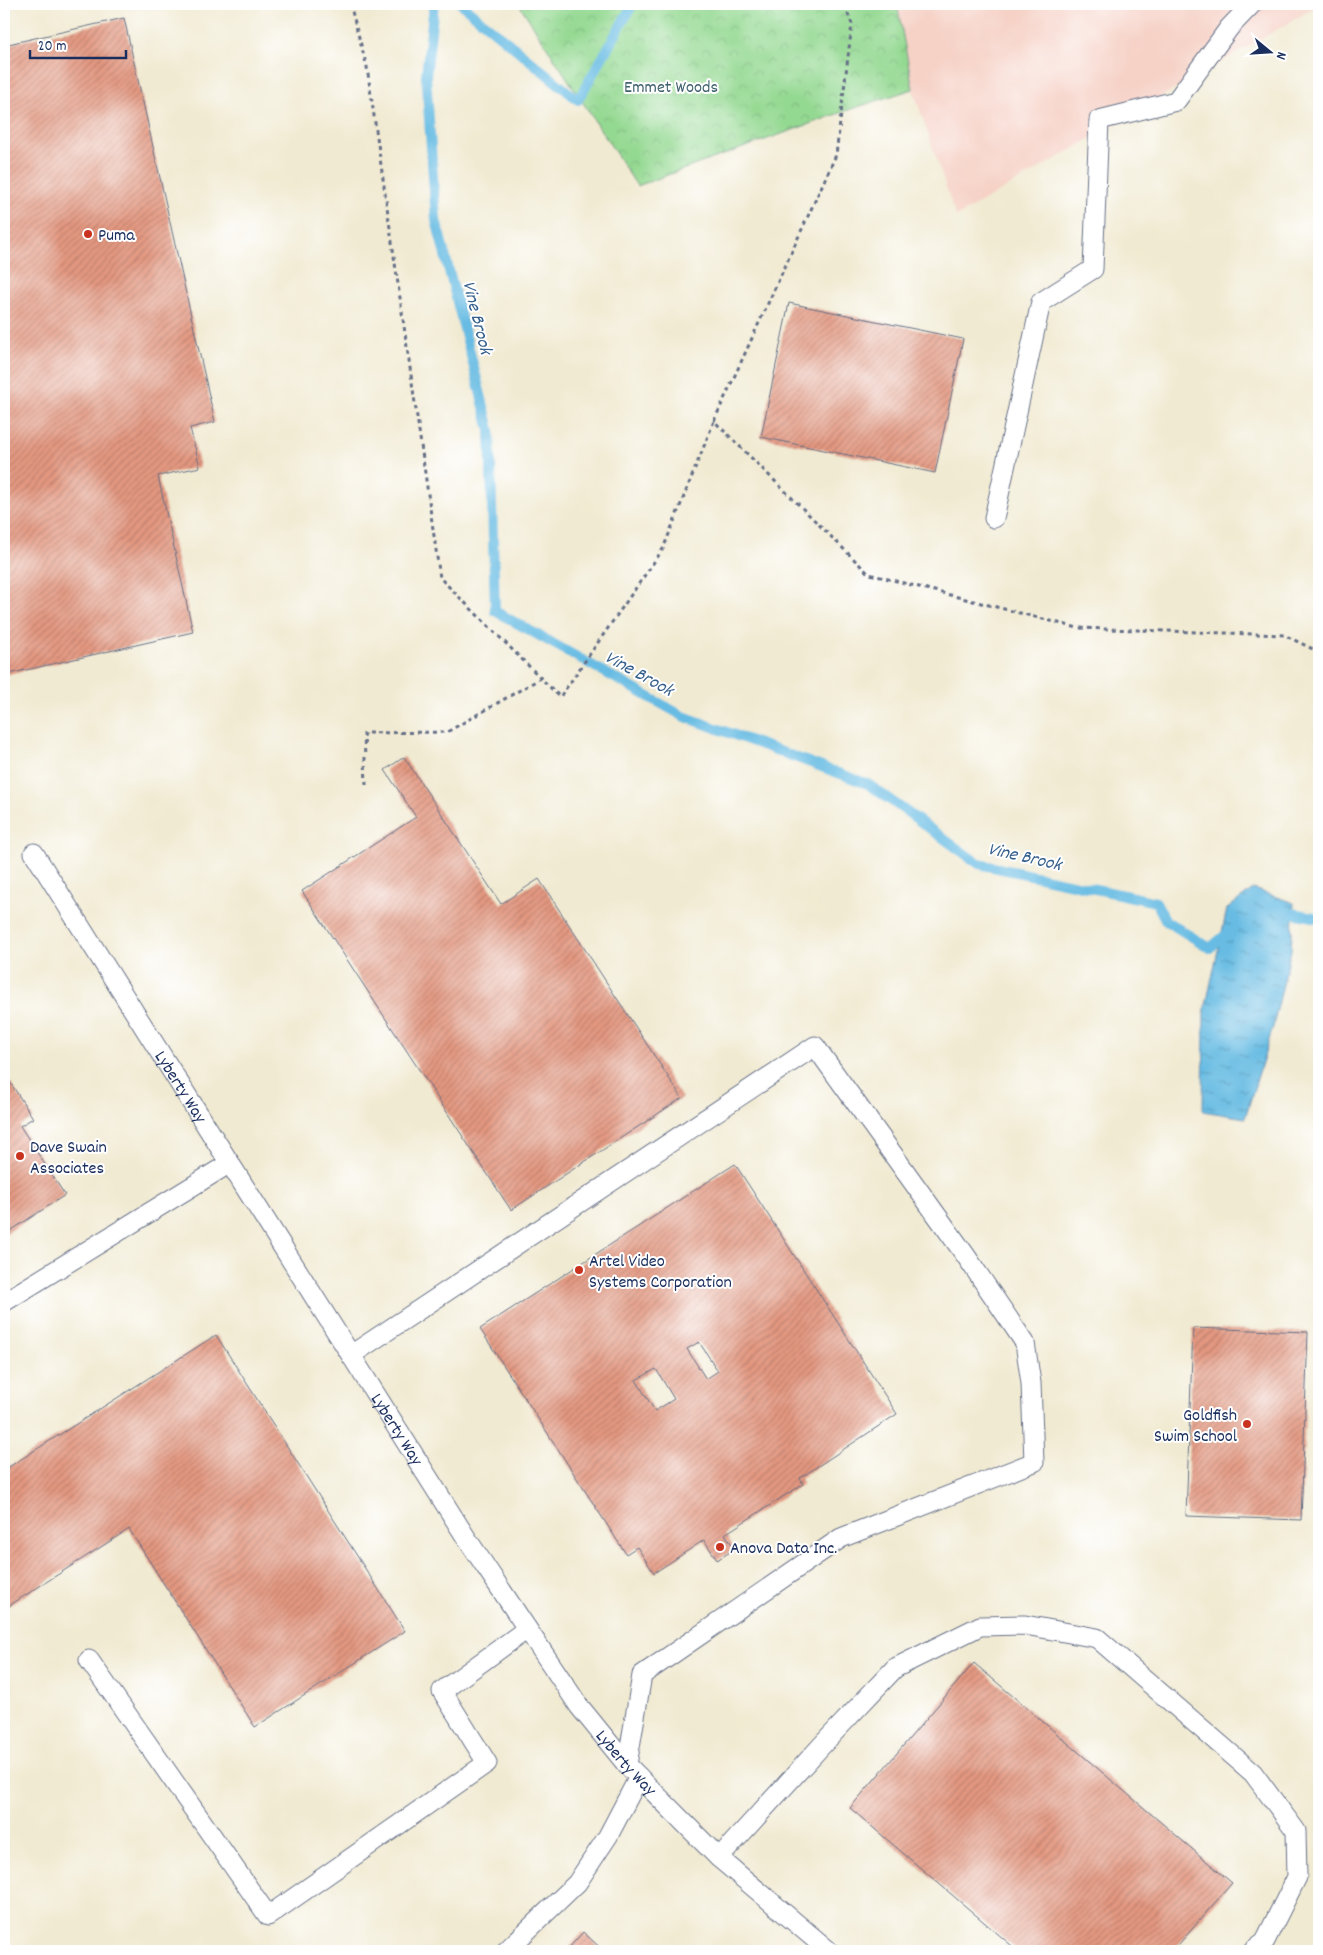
<svg xmlns="http://www.w3.org/2000/svg" width="1323" height="1955" font-family="Dekko,sans-serif">
<defs>
<pattern id="park-crowns" width="20" height="18" patternUnits="userSpaceOnUse" patternTransform="scale(1.25)"><rect width="20" height="18" fill="#94d992"/><path d="M2 6a3 3 0 1 1 6 0M12 15a3 3 0 1 1 6 0" fill="none" stroke="#7fbb80"/></pattern>
<pattern id="water-ripples" width="26" height="14" patternUnits="userSpaceOnUse" patternTransform="scale(1.25)"><rect width="26" height="14" fill="#67bce3"/><path d="M2 4q2-2 4 0t4 0M15 11q2-2 4 0t4 0" fill="none" stroke="#5499bb"/></pattern>
<pattern id="building-hatch" width="6" height="6" patternUnits="userSpaceOnUse" patternTransform="scale(1.25)"><rect width="6" height="6" fill="#e49880"/><path d="M-1 1l2-2M0 6l6-6M5 7l2-2" fill="none" stroke="#b87c6c"/></pattern>
</defs>
<rect width="100%" height="100%" fill="#fff"/>
<filter id="ink" filterUnits="userSpaceOnUse"><feTurbulence type="fractalNoise" baseFrequency=".02" numOctaves="2"/><feDisplacementMap in="SourceGraphic" scale="10" xChannelSelector="R" yChannelSelector="G"/><feConvolveMatrix kernelMatrix="1 2 1 2 8 2 1 2 1" color-interpolation-filters="sRGB"/></filter>
<filter id="wash" filterUnits="userSpaceOnUse"><feTurbulence type="fractalNoise" baseFrequency=".0096" numOctaves="4" result="noise"/><feDisplacementMap in="SourceGraphic" scale="20" xChannelSelector="R" yChannelSelector="G"/><feGaussianBlur stdDeviation="1.12" result="paint"/><feColorMatrix in="noise" values="0 0 0 0 0 0 0 0 0 0 0 0 0 0 0 0 0 1.4 0 .05"/><feComposite in="paint" operator="in"/></filter>
<g filter="url(#wash)">
<rect width="100%" height="100%" fill="#f1ead2"/>
<path fill="#f6d1c6" d="M897,4H1319V5L956,217L913,89Z"/>
<path fill="url(#park-crowns)" stroke="#588478" d="M519,4H897L913,89L851,109L637,186Z"/>
<path fill="url(#water-ripples)" stroke="#4176a0" d="M1253,889L1294,903L1291,950L1273,1027L1245,1118L1203,1111L1204,1014L1227,909Z"/>
<g fill="none" stroke-linecap="round" stroke-linejoin="round">
<path stroke="#67bce3" stroke-width="10" d="M434,4L426,76L436,220L490,430L495,611L683,716L868,784L979,864L1156,902L1166,921L1210,948L1230,931
M461,4L578,100L633,4
M1281,911L1319,918"/>
</g>
<g id="blocks">
<path fill="url(#building-hatch)" fill-rule="evenodd" d="M124,18L215,422L190,428L200,467L158,476L193,632L4,675V45Z
M789,303L963,339L935,473L761,437Z
M404,757L501,904L539,879L682,1098L511,1210L302,891L416,817L385,770Z
M10,1082L33,1118L20,1126L65,1195L4,1235V1087Z
M735,1164L897,1414L800,1478L803,1484L725,1534L735,1549L717,1560L704,1540L654,1573L637,1547L626,1554L480,1329ZM699,1342L718,1371L706,1379L687,1349ZM656,1369L674,1399L655,1411L636,1380Z
M1193,1328L1308,1332L1301,1520L1186,1516Z
M216,1335L405,1631L255,1727L129,1529L4,1609V1470Z
M974,1663L1232,1883L1173,1951H1018L850,1808Z
M583,1932L604,1951H566Z"/>
</g>
</g>
<g filter="url(#ink)">
<use href="#blocks" fill-opacity="0" stroke="#667087" stroke-width="1"/>
<g fill="none" stroke-linecap="round" stroke-linejoin="round">
<defs>
<g id="lane">
<path d="M994,518L1041,302L1093,269L1099,120L1176,101L1229,28L1252,4"/>
<path id="s1" d="M34,853L467,1539L579,1706L627,1765L719,1858L829,1951"/>
<path d="M4,1302L230,1163"/>
<path d="M351,1355L815,1046L966,1256L1025,1343L1031,1383L1034,1462L841,1538L642,1675L627,1765"/>
<path d="M89,1660L268,1916L487,1763L442,1691L527,1629"/>
<path d="M719,1858L824,1743L895,1668L980,1626L1025,1625L1097,1638L1253,1773L1296,1831L1297,1877L1265,1941L1252,1951"/>
<path d="M506,1951L577,1883L608,1836L639,1777"/>
</g>
</defs>
<use href="#lane" stroke="#667087" stroke-width="21"/>
<path stroke="#667087" stroke-width="3" stroke-dasharray="4 4" stroke-linecap="butt" d="M350,4L367,67L440,578L560,697L663,549L714,421L869,574L1078,628L1284,635L1319,652
M714,421L836,155L852,24L844,4
M366,785L364,733L447,732L541,678"/>
<use href="#lane" stroke="#fff" stroke-width="19"/>
</g>
</g>
<g fill="#c8321e" stroke="#fff" stroke-width="2">
<circle cx="88" cy="234" r="5"/>
<circle cx="20" cy="1156" r="5"/>
<circle cx="579" cy="1270" r="5"/>
<circle cx="1247" cy="1424" r="5"/>
<circle cx="720" cy="1547" r="5"/>
</g>
<g text-anchor="middle" stroke-width="4" stroke-linejoin="round" paint-order="stroke">
<g font-size="18" fill="#3f626e" stroke="#fff">
<text x="671" y="92">Emmet Woods</text>
</g>
<g font-size="18" fill="#1b2f5e" stroke="#fff" text-anchor="start">
<text x="98" y="240">Puma</text>
<text x="30" y="1152">Dave Swain<tspan x="30" dy="21">Associates</tspan></text>
<text x="589" y="1266">Artel Video<tspan x="589" dy="21">Systems Corporation</tspan></text>
<text x="1237" y="1420" text-anchor="end">Goldfish<tspan x="1237" dy="21">Swim School</tspan></text>
<text x="730" y="1553">Anova Data Inc.</text>
</g>
<g font-size="18" fill="#1b2f5e" stroke="#fff">
<text dy="6" stroke="none"><textPath href="#s1" startOffset="276">Lyberty Way</textPath></text>
<text dy="6" stroke="none"><textPath href="#s1" startOffset="681">Lyberty Way</textPath></text>
<text dy="6" stroke="none"><textPath href="#s1" startOffset="1086">Lyberty Way</textPath></text>
</g>
<g font-size="19" font-style="italic" fill="#36608d" stroke="#fff">
<text transform="translate(479 317) rotate(76)" y="7">Vine Brook</text>
<text transform="translate(640 672) rotate(29)" y="7">Vine Brook</text>
<text transform="translate(1025 855) rotate(13)" y="7">Vine Brook</text>
</g>
</g>
<rect width="1323" height="1955" fill="none" stroke="#fff" stroke-width="20"/>
<g transform="translate(1270 52) rotate(108)" stroke="#ffffff" stroke-width="4" paint-order="stroke">
<path d="M0-4L9 19L0 12L-9 19Z" fill="#1b2f5e"/>
<text y="-8" font-size="14" font-weight="bold" text-anchor="middle" fill="#1b2f5e">N</text>
</g>
<path d="M30 50v8h96v-8" fill="none" stroke="#1b2f5e" stroke-width="2.5"/>
<text x="38" y="50" font-size="15" fill="#1b2f5e" stroke="#ffffff" stroke-width="4" paint-order="stroke">20 m</text>
</svg>
